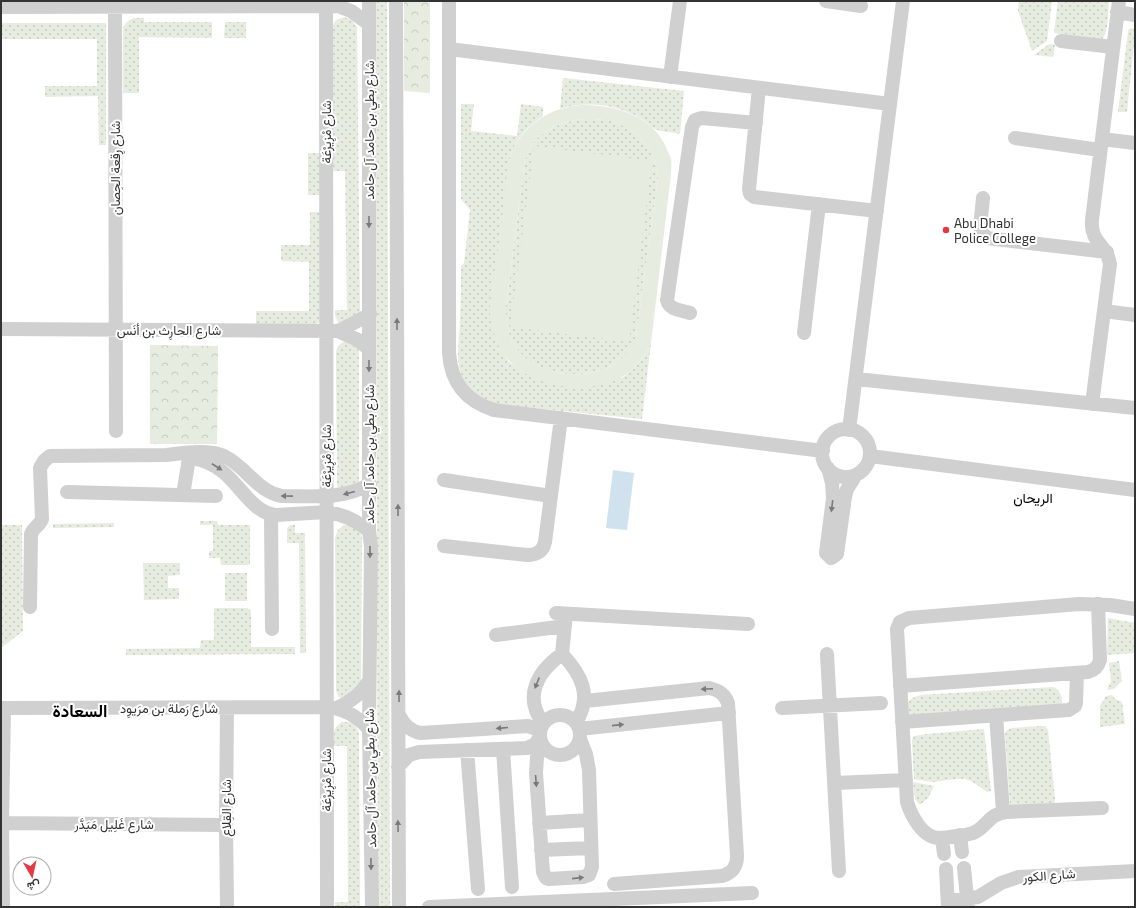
<svg xmlns="http://www.w3.org/2000/svg" width="1136" height="908" font-family="'Exo 2',Vazirmatn,sans-serif">
<defs>
<pattern id="grass-dots" width="8" height="8" patternUnits="userSpaceOnUse"><rect width="8" height="8" fill="#e6ecdf"/><path d="M2 2h.1M6 6h.1" fill="none" stroke="#c6cbc0" stroke-width="1.8" stroke-linecap="round"/></pattern>
<pattern id="forest-crowns" width="20" height="18" patternUnits="userSpaceOnUse"><rect width="20" height="18" fill="#e6ecdf"/><path d="M2 6a3 3 0 1 1 6 0M12 15a3 3 0 1 1 6 0" fill="none" stroke="#c6cbc0"/></pattern>
</defs>
<rect width="100%" height="100%" fill="#fff"/>
<path fill="url(#grass-dots)" d="M375 1H387L390 907H378Z
M1019 1H1052L1047 41 1032 51 1018 11Z
M1058 1H1109C1108 11 1109 33 1102 39L1054 33Z
M344 17 352 20 357 27 360 313 341 324C336 320 334 316 335 310H347L345 171H333L332 27 336 20Z
M134 18H144V22H212V38L139 37V93H123V27L128 21Z
M225 22H246V38H224Z
M1 23H106V145H99L98 96 45 97V86H97V39H1Z
M1132 28 1135 30V34L1127 112H1118L1128 32 1129 29Z
M1049 44 1055 45 1053 57 1034 55Z
M563 78 684 91 680 134C674 132 658 132 653 128 651 127 649 124 646 122 622 105 588 100 560 109Z
M461 104H474L471 131 517 136 521 104 543 107V116C527 127 515 139 510 158L490 314 496 340 500 348 509 362 530 376 622 378C635 369 644 358 651 343L642 419 493 404C483 399 472 395 466 385 453 365 460 340 460 318 461 301 461 283 461 266L464 263 470 210 461 199Z
M584 119C596 119 608 119 619 124 642 133 657 155 658 179L636 337C632 347 625 357 616 363 584 384 524 376 510 336 506 327 506 316 506 306L524 166C530 134 555 122 584 119Z
M308 153H321V195H308Z
M310 212H322V320L315 325H256V311H309V262L281 261V245H310Z
M348 341 358 348 359 351V483L339 489 337 485 336 354C336 346 341 342 348 341Z
M200 521H217L218 525H250V565H221L220 558H209V551H213V525H200Z
M114 523V527L53 528V524Z
M1 525H22L23 631 1 648Z
M290 525H295V533H305L306 653H300L299 543H287V528Z
M344 525H349L359 530 362 538 361 690 342 699 338 696 336 690 335 538 338 530Z
M143 563H180V575L168 576V588H179V599L144 600Z
M225 573H247V601H225Z
M214 608H247L251 611V647H295V654L126 655V649L200 648 201 640H214Z
M1108 618 1135 623V653L1107 655Z
M1119 661 1122 681 1114 689 1107 690 1111 681 1109 663Z
M1053 687 1056 688C1061 693 1064 700 1060 706L909 715C907 702 907 699 921 695Z
M1112 695 1115 699 1122 702 1125 724 1100 727V706L1106 696Z
M342 722C351 721 358 725 359 735L360 907H335V902H348L347 746H333C333 736 332 728 342 722Z
M1040 726H1045L1048 730 1055 799 1054 803 1010 806 1005 734 1007 730 1012 728Z
M984 729 991 791 987 792 973 782 965 779H956L933 782 914 779 912 740 914 736 927 734Z
M913 782 934 786 928 798 921 804H919L915 799Z"/>
<path fill="url(#forest-crowns)" d="M404 1H430V93L404 91Z
M150 345 218 346 217 444H150Z"/>
<path fill="#e6ecdf" fill-rule="evenodd" d="M581 105C614 105 651 114 666 147 667 151 670 155 671 159 672 163 671 169 671 174L651 343C644 357 635 370 622 377 582 399 513 385 496 340 493 332 490 322 490 313 490 287 497 261 500 235 504 207 504 178 512 151 526 123 550 108 581 105ZM584 119C596 119 608 119 619 124 642 133 657 155 658 179L636 337C631 347 625 357 616 363 584 384 524 376 510 336 506 327 506 316 506 306L524 166C530 134 555 122 584 119Z
M534 146 652 161 629 342 510 327Z"/>
<path fill="#cfe2ee" d="M613 470 634 473 627 530 606 528Z"/>
<g fill="none" stroke-linecap="round" stroke-linejoin="round">
<path stroke="#d0d0d0" stroke-width="14" d="M369 1V531L371 546 369 729 372 907
M396 1 399 907
M449 1V353C451 383 466 401 494 410L823 451
M826 1 861 6
M326 6 327 907
M1 7 338 6 351 11 369 24
M115 7 116 431
M1117 12 1135 15
M1061 41 1113 47
M449 49 890 104
M670 77 680 1
M759 88 749 189 750 194 754 197 877 211
M1015 138 1100 150
M1102 139 1135 143
M983 198 980 227 981 231 987 238 1107 252
M1104 311 1135 315
M690 313C681 310 669 310 667 300L692 127 695 120 702 118 756 123
M1 329 338 331 358 340 369 349
M338 331 354 323 370 314
M804 333 819 204
M856 379 1135 408
M1092 404 1110 264C1107 244 1090 243 1092 220L1119 1
M822 453a24 24 0 1 1 48 0a24 24 0 1 1-48 0Z
M849 430 903 1
M870 456 1135 490
M192 458C204 460 214 464 223 472 239 484 254 514 276 515L327 512C343 514 356 520 369 531
M828 468 832 483 833 498 826 553 831 558 833 557 837 554 845 497 847 489 856 475
M444 480 551 496
M67 492 216 496
M183 495 189 458
M271 515 272 629
M444 546 527 555C537 555 543 551 545 542L561 418
M30 607 31 534C33 528 40 525 42 519L40 468 44 461 50 456 166 455C184 453 207 449 224 456 246 466 257 492 282 496 312 496 343 500 370 484
M556 613 748 624
M496 635 565 626
M562 654C581 674 593 696 576 722
M827 654 839 871
M900 686 1088 672C1095 670 1098 667 1100 660L1098 604
M585 701 709 688C719 690 725 694 728 703L737 856C737 867 732 873 722 876L614 884
M1 708 326 707C344 708 357 716 369 729
M337 708C351 702 361 694 369 681
M782 708 881 703
M540 735a20 20 0 1 1 40 0a20 20 0 1 1-40 0Z
M399 715C404 725 410 731 421 733L528 726 540 730
M996 715 1003 812
M902 722 1069 710 1075 706 1076 703 1077 673
M543 723C523 696 538 671 562 654L566 614
M579 729 729 713
M541 743 537 757 536 773 543 872 546 878 549 879 583 877 589 875 592 867 589 770 586 754 580 739
M503 749 512 887
M467 750 478 889
M398 767 409 755 419 752 527 748 536 744 540 736
M835 783 906 780
M1102 808 1006 812C988 815 988 825 975 832 970 835 963 835 957 836 951 837 944 838 938 838 922 837 911 815 907 802L897 629 900 622 909 618 1079 604 1110 605 1135 609
M2 823 226 825
M539 823 590 820
M960 835 962 852
M942 838 944 854
M541 850 591 848
M964 868 968 907
M946 869 948 907
M948 901 978 897 1001 883 1018 877 1135 871
M3 907 2 823 4 708
M227 907 226 825 227 708
M429 907 752 893"/>
</g>
<defs><path id="oneway-solid" d="M-6-.8H1V-3.2L6.5 0L1 3.2V.8H-6Z"/></defs>
<g fill="#7a7a7a">
<use href="#oneway-solid" transform="translate(369 222) rotate(90)"/>
<use href="#oneway-solid" transform="translate(397 324) rotate(-90)"/>
<use href="#oneway-solid" transform="translate(369 366) rotate(90)"/>
<use href="#oneway-solid" transform="translate(217 467) rotate(33)"/>
<use href="#oneway-solid" transform="translate(349 493) rotate(165)"/>
<use href="#oneway-solid" transform="translate(287 496) rotate(-179)"/>
<use href="#oneway-solid" transform="translate(832 506) rotate(97)"/>
<use href="#oneway-solid" transform="translate(398 510) rotate(-90)"/>
<use href="#oneway-solid" transform="translate(370 552) rotate(90)"/>
<use href="#oneway-solid" transform="translate(537 683) rotate(112)"/>
<use href="#oneway-solid" transform="translate(707 689) rotate(178)"/>
<use href="#oneway-solid" transform="translate(399 696) rotate(-90)"/>
<use href="#oneway-solid" transform="translate(618 725) rotate(-6)"/>
<use href="#oneway-solid" transform="translate(502 728) rotate(175)"/>
<use href="#oneway-solid" transform="translate(536 781) rotate(86)"/>
<use href="#oneway-solid" transform="translate(398 826) rotate(-91)"/>
<use href="#oneway-solid" transform="translate(371 864) rotate(89)"/>
<use href="#oneway-solid" transform="translate(578 878) rotate(-6)"/>
</g>
<circle fill="#e63946" stroke="#fff" stroke-width="1.5" cx="946" cy="230" r="4"/>
<g text-anchor="middle" dominant-baseline="central" stroke-width="4" stroke-linejoin="round" paint-order="stroke">
<g font-size="13" fill="#333" stroke="#fff">
<text transform="translate(369 130) rotate(-90)">شارع بطي بن حامد آل حامد</text>
<text transform="translate(326 132) rotate(-90)">شارع مْزِيرْعَة</text>
<text transform="translate(115 168) rotate(-90)">شارع رِقعة الحِصان</text>
<text x="169" y="330">شارع الحارِث بن أنَس</text>
<text transform="translate(369 454) rotate(-90)">شارع بطي بن حامد آل حامد</text>
<text transform="translate(326 456) rotate(-90)">شارع مْزِيرْعَة</text>
<text x="169" y="708">شارع رَملة بن مرَيوِد</text>
<text transform="translate(370 778) rotate(-91)">شارع بطي بن حامد آل حامد</text>
<text transform="translate(326 780) rotate(-90)">شارع مْزِيرْعَة</text>
<text transform="translate(226 808) rotate(-90)">شارع القِلاع</text>
<text x="114" y="824">شارع غَلِيل مَيَدَّر</text>
<text transform="translate(1049 875) rotate(-4)">شارع الكور</text>
</g>
<g font-size="13" fill="#333" stroke="#fff" text-anchor="start">
<text x="954" y="223">Abu Dhabi<tspan x="954" dy="15">Police College</tspan></text>
</g>
<g font-size="14" fill="#000" stroke="#fff">
<text x="1033" y="497">الريحان</text>
</g>
<g font-size="17" font-weight="bold" fill="#000" stroke="#fff">
<text x="80" y="710">السعادة</text>
</g>
</g>
<rect width="1136" height="908" fill="none" stroke="#333333" stroke-width="4"/>
<g transform="translate(32 876) rotate(171)"><circle r="19" fill="#ffffff" stroke="#adadad"/>
<path d="M0-3L7 15L0 10L-7 15Z" fill="#e63946"/>
<text y="-6" font-size="11" font-weight="bold" text-anchor="middle" fill="#333333">ش</text>
</g>
</svg>
